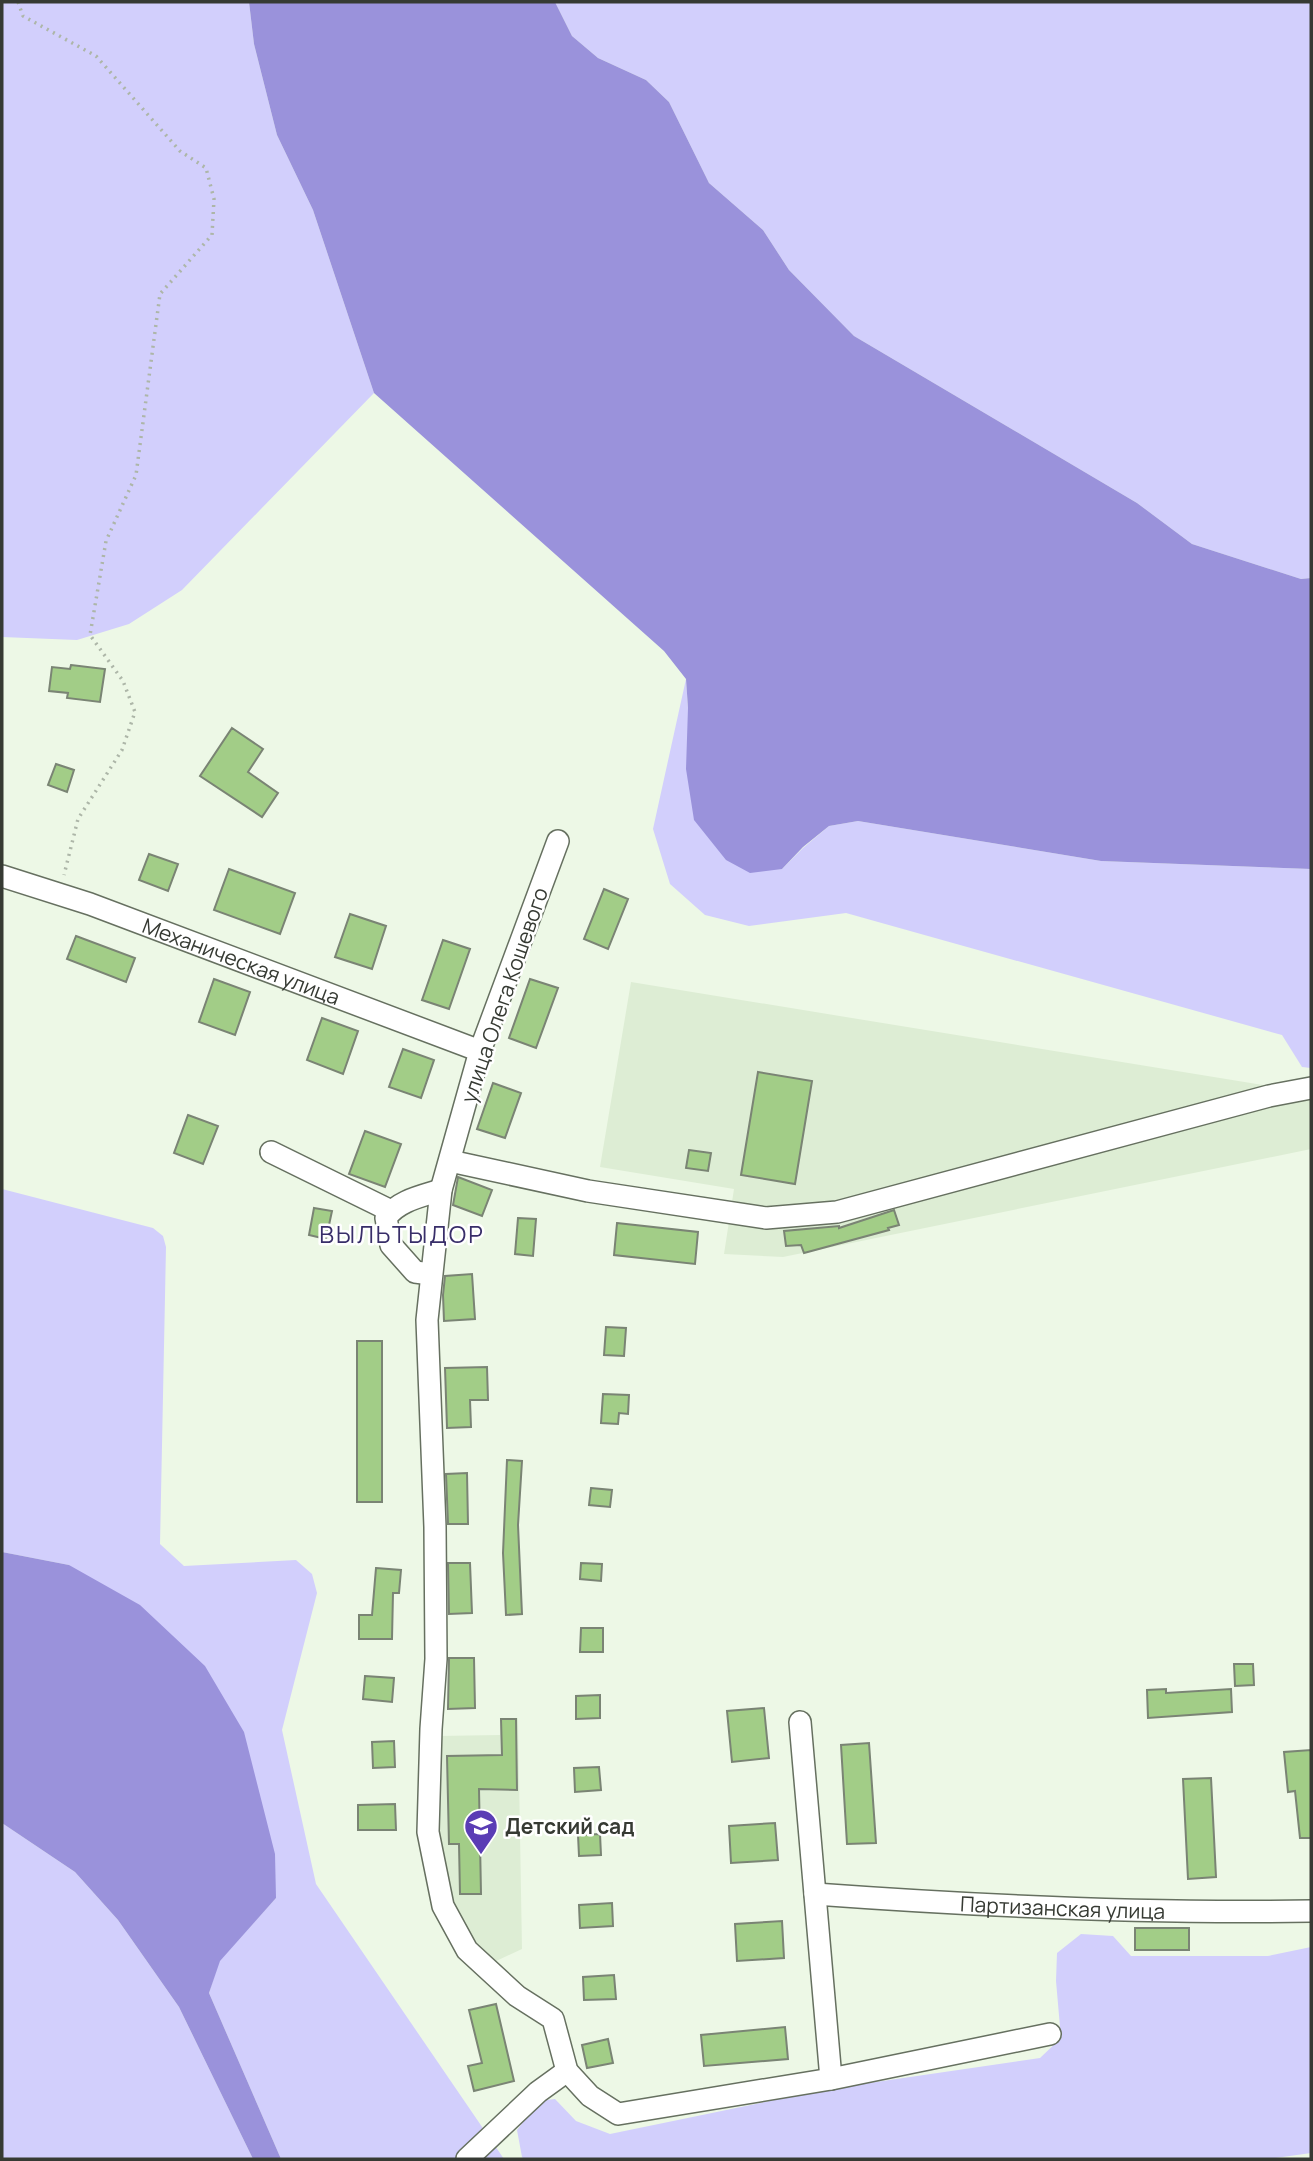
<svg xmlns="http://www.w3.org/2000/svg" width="1313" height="2161" font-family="Manrope,sans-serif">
<rect width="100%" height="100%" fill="#edf8e6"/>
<path fill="#ddedd4" d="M631 982 1269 1086 1311 1078V1149L783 1257 724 1254 734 1189 600 1167Z
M501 1718H518L522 1949 494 1962 474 1945 454 1904 448 1902 437 1810 438 1736 500 1735Z"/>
<path fill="#d2cffc" d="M2 2H249L254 44 277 135 313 210 374 393 182 590 129 624 77 640 2 637Z
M555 2H1311V578L1301 579 1192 544 1137 503 854 336 789 270 763 230 709 183 669 102 646 80 598 58 572 36Z
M686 679 688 708 782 869 803 848 829 826 858 821 1101 861 1311 869V1068L1302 1067 1282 1035 846 913 749 926 705 915 670 884 653 829Z
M2 1189 153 1228 163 1236 166 1247 160 1544 184 1566 296 1560 312 1574 317 1593 282 1730 316 1884 504 2159H281L209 1993 219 1961 276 1898 69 1565 2 1552Z
M2 1823 75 1872 118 1920 179 2007 253 2159H2Z
M1081 1934 1113 1936 1131 1956H1268L1311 1947V2153L1269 2159H524L522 2157 517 2130 539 2101 555 2099 576 2121 610 2134 828 2089 1040 2058 1061 2038 1056 1981 1057 1953Z"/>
<path fill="#9a92db" d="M249 2H555L572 36 598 58 646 80 669 102 709 183 763 230 789 270 854 336 1137 503 1192 544 1301 579 1311 578V869L1101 861 858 821 829 826 803 847 782 869 750 873 726 860 694 820 686 769 688 708 686 679 664 651 374 393 313 210 277 135 254 44Z
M2 1552 69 1565 140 1605 205 1666 244 1732 275 1854 276 1898 220 1961 209 1993 281 2159H253L179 2007 118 1920 75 1872 2 1823Z"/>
<path fill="#a2cd87" stroke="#7a8474" stroke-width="2" d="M71 665 105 669 100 702 67 698 68 693 49 691 52 667 70 669Z
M232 728 263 749 248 772 278 793 262 817 200 776Z
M56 764 74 770 67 792 48 785Z
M149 854 178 864 168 891 139 880Z
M229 869 295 893 280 934 214 910Z
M604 889 628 899 608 949 584 939Z
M350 914 386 926 372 969 335 957Z
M76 936 135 958 126 982 67 959Z
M443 940 470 949 449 1009 422 1000Z
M214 979 250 992 235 1035 199 1022Z
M530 979 558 988 536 1048 509 1038Z
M322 1018 358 1031 343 1074 307 1060Z
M403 1049 434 1060 421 1098 389 1087Z
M758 1072 812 1081 795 1184 741 1175Z
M493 1083 521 1093 505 1138 477 1129Z
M188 1115 218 1126 203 1164 174 1153Z
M365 1131 401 1144 385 1187 349 1174Z
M689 1150 711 1153 708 1171 686 1168Z
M458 1177 492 1190 482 1216 453 1205Z
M314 1208 332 1211 326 1239 309 1235Z
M894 1210 899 1225 888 1228 889 1230 804 1253 801 1245 786 1246 784 1231 839 1226V1228Z
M518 1218 536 1219 533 1256 515 1254Z
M617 1223 698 1232 695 1264 614 1255Z
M472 1274 475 1319 444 1321 443 1295 445 1276Z
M606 1327 626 1328 624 1356 604 1355Z
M357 1341H382V1502H357Z
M487 1367 488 1400H470L471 1427 447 1428 445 1368Z
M603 1394 629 1395 628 1414 619 1413 618 1424 601 1423Z
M507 1460 522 1461 518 1525 522 1614 506 1615 503 1553Z
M467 1473 468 1524H448L446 1474Z
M591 1488 612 1490 610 1507 589 1505Z
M448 1563H470L472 1613 449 1614Z
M581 1563 602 1564 601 1581 580 1579Z
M376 1568 401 1570 399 1593H393L392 1639H359V1615H372Z
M581 1628H603V1652H580Z
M449 1658H474L475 1708 448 1709Z
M1234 1664H1253L1254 1685 1235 1686Z
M365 1676 394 1678 392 1702 363 1699Z
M1166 1689V1693L1231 1689 1232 1712 1148 1718 1147 1690Z
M600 1695V1718L576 1719V1696Z
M764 1708 769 1758 732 1762 727 1711Z
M501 1719H516L517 1790 479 1789 481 1894H460L459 1844H449L447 1756 502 1755Z
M394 1741 395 1767 373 1768 372 1742Z
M869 1743 876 1843 847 1844 841 1745Z
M1311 1750V1838H1300L1295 1791 1288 1792 1284 1752Z
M599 1767 601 1790 575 1792 574 1768Z
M1211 1778 1216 1877 1188 1879 1183 1779Z
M395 1804 396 1830H358V1805Z
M775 1823 778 1860 731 1863 729 1826Z
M600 1834 601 1855 579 1856 578 1835Z
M612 1903 613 1926 580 1928 579 1905Z
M782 1921 784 1958 737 1961 735 1924Z
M1135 1928H1189V1950H1135Z
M614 1975 616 1999 584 2000 583 1977Z
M496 2004 514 2081 474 2091 468 2066 482 2063 469 2010Z
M785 2027 788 2059 704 2066 701 2035Z
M608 2039 613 2063 587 2068 582 2045Z"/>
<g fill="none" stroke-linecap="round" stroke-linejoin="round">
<g stroke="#667060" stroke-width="24">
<g id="minor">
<path d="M558 841 480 1051 441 1190 427 1320 435 1527 436 1659 431 1729 428 1832 443 1906 467 1950 517 1996 553 2019 567 2071 590 2096 618 2114 831 2079 1050 2034"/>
<path id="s1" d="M2 876 90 904 480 1051"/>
<path d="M271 1152 391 1211"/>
<path d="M450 1161 588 1191 766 1218 837 1212 1269 1096 1311 1088"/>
<path d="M431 1274 415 1272 391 1245 386 1218C397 1201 422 1196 441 1190"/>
<path d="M800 1722 831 2079"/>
<path id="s2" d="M815 1894C980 1906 1146 1914 1311 1911"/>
<path d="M467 2159 538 2092 567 2071"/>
</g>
</g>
<path stroke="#adb6a8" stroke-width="3.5" stroke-dasharray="2 5" stroke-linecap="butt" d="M18 2 23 16 96 56 180 151 206 168 214 199 212 235 160 294 136 475 106 541 90 635 123 681 135 712 122 750 78 819 64 875"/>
<use href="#minor" stroke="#fff" stroke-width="21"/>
</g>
<defs>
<g id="school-pin" transform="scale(1.75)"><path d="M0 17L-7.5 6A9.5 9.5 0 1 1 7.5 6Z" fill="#5a3db5" stroke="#fff"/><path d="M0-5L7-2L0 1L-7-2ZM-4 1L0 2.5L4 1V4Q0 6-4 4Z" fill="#fff"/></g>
</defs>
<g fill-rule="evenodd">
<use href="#school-pin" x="481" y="1826"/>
</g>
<g text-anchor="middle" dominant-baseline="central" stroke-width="5" stroke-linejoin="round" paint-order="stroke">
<g font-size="21" fill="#363a33" stroke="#fff">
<text stroke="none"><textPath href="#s1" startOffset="254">Механическая улица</textPath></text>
<text transform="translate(504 995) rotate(-71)">улица Олега Кошевого</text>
<text stroke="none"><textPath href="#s2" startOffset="248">Партизанская улица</textPath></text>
</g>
<g font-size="21" font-weight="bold" fill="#363a33" stroke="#fff" text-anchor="start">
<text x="505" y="1826">Детский сад</text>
</g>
<g font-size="24" letter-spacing="2" fill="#382e69" stroke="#fff">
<text x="402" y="1233">ВЫЛЬТЫДОР</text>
</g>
</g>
<rect width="1313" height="2161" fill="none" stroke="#363a33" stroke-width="7"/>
</svg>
